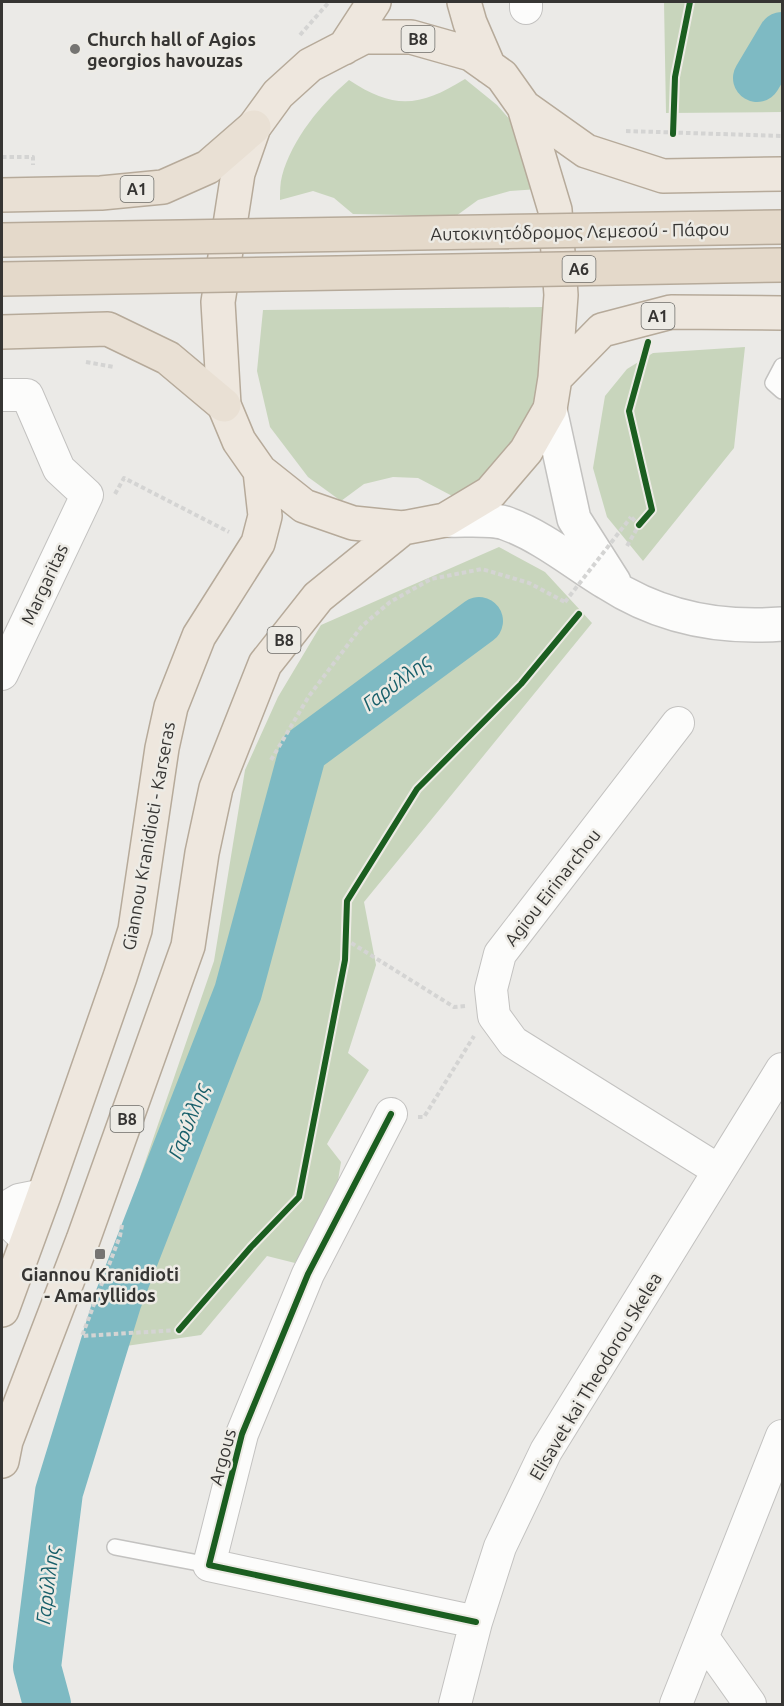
<svg xmlns="http://www.w3.org/2000/svg" width="784" height="1706" font-family="Ubuntu,sans-serif">
<rect width="100%" height="100%" fill="#ebeae7"/>
<path fill="#c8d5bc" d="M664 2H782V112L666 113Z
M465 79 497 105 513 123 539 189 510 191 478 200 456 216 353 214 334 198 313 191 280 200C280 192 280 183 282 176 292 139 321 104 349 80 394 110 420 107 465 79Z
M544 307C544 348 544 421 515 453 499 470 476 484 458 499L418 478 393 477 364 484 341 501 308 477 270 427 257 371 263 310Z
M745 347 734 448 643 561 607 517 593 468 605 396 627 369 653 353Z
M499 547 545 572 592 623 364 902 376 965 348 1053 369 1070 327 1144 341 1162 337 1187 295 1263 267 1256 201 1335 92 1351 141 1174 214 961 245 770 278 697 321 625Z"/>
<g fill="none" stroke-linecap="round" stroke-linejoin="round">
<path stroke="#7ebac3" stroke-width="48" d="M757 78 782 36
M47 1704 37 1667 59 1492 118 1300 238 992 303 751 479 621"/>
<g stroke="#c3c2c0" stroke-width="18">
<path id="service" d="M782 366 773 383 782 391
M115 1547 209 1565"/>
</g>
<g stroke="#c3c2c0" stroke-width="34">
<path id="minor" d="M526 8V2
M2 395H27L59 469 87 495 2 674
M678 723 500 954 491 989 494 1016 513 1042 718 1170
M391 1114 308 1274 242 1434 209 1565 476 1622
M27 1240 10 1223 2 1210 19 1200 44 1195
M704 1639 750 1704
M455 1704 476 1622 500 1547 546 1451 782 1069
M676 1704 782 1436"/>
</g>
<g stroke="#c3c2c0" stroke-width="36">
<path id="secondary" d="M550 409 574 519 614 582
M445 520C462 521 490 518 505 523 542 536 574 563 607 583 661 618 719 629 782 624"/>
</g>
<g stroke="#b6aa9a" stroke-width="36">
<path id="primary" d="M464 2 470 23 489 67
M364 37H411L471 54 502 76 524 107 555 210 561 295 555 378 550 409 526 451 490 493 445 520 403 528 353 523 304 506 260 471 239 441 224 405 218 302 238 173 254 127 278 94 310 65Z
M344 48 374 2
M524 107 586 151 663 176 782 174
M555 378 602 330 671 312 782 313
M2 1310 44 1195 120 977 135 930 162 748 171 707 199 636 258 543 265 516 260 471
M2 1461 6 1441 83 1240 188 946 202 853 216 788 265 664 318 597 403 528"/>
</g>
<g stroke="#b6aa9a" stroke-width="36">
<path id="trunk" d="M2 195 101 193 163 187 208 167 254 127
M2 332 108 329 168 358 224 405"/>
</g>
<path stroke="#d4d4d3" stroke-width="4" stroke-dasharray="4.5 3" stroke-linecap="butt" d="M300 35 329 2
M626 131 782 136
M2 157H33V165
M86 362 114 367
M115 494 124 478 229 532
M627 546 639 525 631 517
M271 760 309 696 362 626 390 602 431 579 482 569 529 583 565 602
M345 939 454 1007 465 1006
M418 1117H424L474 1036
M122 1225 120 1236 82 1336 179 1330"/>
<use href="#service" stroke="#fcfcfb" stroke-width="15"/>
<use href="#minor" stroke="#fcfcfb" stroke-width="32"/>
<use href="#secondary" stroke="#fcfcfb" stroke-width="33"/>
<use href="#primary" stroke="#eee7de" stroke-width="33"/>
<use href="#trunk" stroke="#e9e0d4" stroke-width="33"/>
<g stroke="#b6aa9a" stroke-width="36" stroke-linecap="butt">
<path id="motorway-bridge" d="M2 240 782 227
M2 279 782 265"/>
</g>
<path stroke="#d4d4d3" stroke-width="4" stroke-dasharray="4.5 3" stroke-linecap="butt" d="M565 602 631 517"/>
<use href="#motorway-bridge" stroke="#e4d9ca" stroke-width="33"/>
<g stroke="#edebe5" stroke-width="10">
<path id="cycleway" d="M673 134 675 77 690 2
M639 525 652 510 629 411 648 342
M391 1114 308 1274 242 1434 209 1565 476 1622
M179 1330 251 1247 299 1197 345 960 347 901 417 789 521 684 579 614"/>
</g>
<use href="#cycleway" stroke="#1b5e20" stroke-width="6"/>
</g>
<g fill="#757472" stroke="#edebe5" stroke-width="2">
<circle cx="75" cy="49" r="6"/>
<rect x="94" y="1248" width="12" height="12" rx="3"/>
</g>
<g text-anchor="middle" dominant-baseline="central" stroke-width="5" stroke-linejoin="round" paint-order="stroke">
<g fill="#edebe5" stroke="#6d6c68" stroke-width="1.5">
<rect x="401.5" y="26" width="33" height="26" rx="4.5"/>
<rect x="120.5" y="176" width="33" height="26" rx="4.5"/>
<rect x="562.5" y="256" width="33" height="26" rx="4.5"/>
<rect x="641.5" y="303" width="33" height="26" rx="4.5"/>
<rect x="267.5" y="627" width="33" height="26" rx="4.5"/>
<rect x="110.5" y="1106" width="33" height="26" rx="4.5"/>
</g>
<g font-size="16" font-weight="bold" fill="#363533">
<text x="418" y="39">B8</text>
<text x="137" y="189">A1</text>
<text x="579" y="269">A6</text>
<text x="658" y="316">A1</text>
<text x="284" y="640">B8</text>
<text x="127" y="1119">B8</text>
</g>
<g font-size="18" font-weight="bold" fill="#363533" stroke="#edebe5" text-anchor="start">
<text x="87" y="39">Church hall of Agios<tspan x="87" dy="21">georgios havouzas</tspan></text>
<text x="100" y="1274" text-anchor="middle">Giannou Kranidioti<tspan x="100" dy="21">- Amaryllidos</tspan></text>
</g>
<g font-size="18" fill="#363533" stroke="#edebe5">
<text transform="translate(580 231) rotate(-1)">Αυτοκινητόδρομος Λεμεσού - Πάφου</text>
<text transform="translate(44 584) rotate(-65)">Margaritas</text>
<text transform="translate(148 836) rotate(-80)">Giannou Kranidioti - Karseras</text>
<text transform="translate(552 887) rotate(-52)">Agiou Eirinarchou</text>
<text transform="translate(595 1376) rotate(-59)">Elisavet kai Theodorou Skelea</text>
<text transform="translate(222 1457) rotate(-75)">Argous</text>
</g>
<g font-size="20" font-style="italic" fill="#185f6a" stroke="#edebe5">
<text transform="translate(396 682) rotate(-37)">Γαρύλλης</text>
<text transform="translate(188 1121) rotate(-69)">Γαρύλλης</text>
<text transform="translate(47 1585) rotate(-83)">Γαρύλλης</text>
</g>
</g>
<rect width="784" height="1706" fill="none" stroke="#363533" stroke-width="6"/>
</svg>
